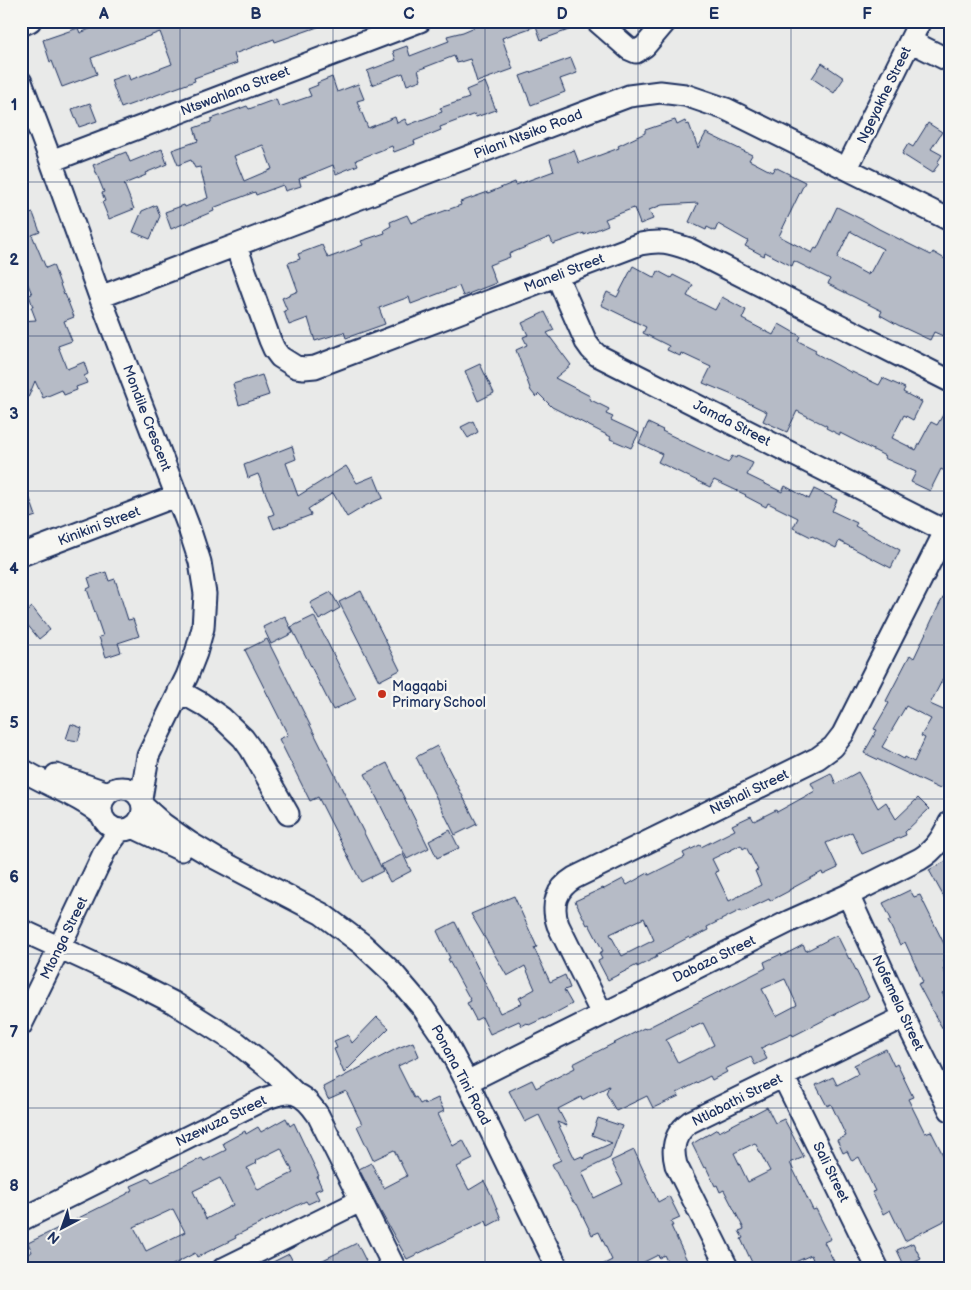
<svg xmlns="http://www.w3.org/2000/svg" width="971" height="1290" font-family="'Balsamiq Sans',sans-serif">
<rect width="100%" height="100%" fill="#e9eae9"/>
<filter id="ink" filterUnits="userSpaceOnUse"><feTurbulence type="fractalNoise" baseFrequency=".02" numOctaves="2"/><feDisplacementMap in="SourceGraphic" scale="10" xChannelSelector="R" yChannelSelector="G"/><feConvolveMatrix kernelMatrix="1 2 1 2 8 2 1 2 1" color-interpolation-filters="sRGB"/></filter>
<g filter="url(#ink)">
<path fill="#b6bbc6" stroke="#1b2f5e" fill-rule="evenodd" d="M109 21H329V23L275 42 274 39 234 54 237 63 194 78 195 81 121 108 111 80 128 74 130 80 172 64 160 32 91 58 97 74 62 87 52 61 50 62 43 40 78 28 80 33Z
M489 21H585V24L541 40 536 26 502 38 513 69 477 82 470 59 457 63 454 56 418 70 421 80 407 85 403 73 372 85 367 71 396 60 393 51 407 46 410 56 449 41 447 36 463 32Z
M571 58 577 73 560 79 565 92 531 105 520 76Z
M822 63 844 78 834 93 812 78Z
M332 77 337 92 358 84 364 99 357 101 368 128 395 117 397 123 405 119 408 125 442 112 440 108 469 98 466 90 485 82 496 110 476 117 475 114 440 127 441 130 414 141 415 144 394 152 392 146 356 160 358 165 336 174 333 165 299 179 301 186 285 191 283 185 256 195 255 192 213 208 214 211 171 229 165 212 184 205 185 207 208 198 200 167 195 168 191 160 178 165 172 150 198 141 194 128 211 122V119L247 106 249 109 276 99 279 107 311 96 308 89 318 85 317 83ZM263 145 272 169 244 181 234 156Z
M90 103 97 121 79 127 72 109Z
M675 120 677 125 685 121 686 125 689 124 698 148 706 133 752 155 749 160 772 172 775 167 805 182 779 236 812 253 815 248 817 249 837 207 865 221 879 229 931 255 933 252 950 262V339L934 332 930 340 898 325 880 315 882 311 828 284 830 279 794 261 792 266 765 252 764 256 745 246 748 241 718 224 715 231 707 227 706 230 689 222 698 203 662 205 649 210 653 219 640 224 634 208 605 219 608 225 584 235V233L553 244 550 237 509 254 510 257 489 265 496 283 463 296 459 286 411 304 409 297 379 308 385 324 346 338 344 332 315 341 308 318 289 325 284 311 287 310 282 298 298 291 288 263 300 259 298 254 322 245 328 258 363 245 361 241 385 233 384 230 391 226 390 222 407 215 411 223 461 205 460 202 488 192V193L515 182 516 185 554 171 550 159 574 150 579 163 619 148 618 146 645 133V130ZM850 231 883 249 870 273 869 272 868 275 837 258Z
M928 123 942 132 931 149 942 155 937 163 939 164 932 173 902 154 908 144 913 147Z
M162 149 167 164 145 173 146 175 124 184 134 209 109 219 102 202 105 201 102 193 104 192 93 165 126 152 130 162Z
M156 205 160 216 150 239 133 232 142 211Z
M21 209 24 216 33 213 40 232 32 235 46 268 53 265 64 295 65 294 74 317 64 321 72 341 58 346 67 369 84 362 88 374 84 376 87 383 76 387 77 390 64 395 62 390 43 398 35 381 28 398 21 381V321L36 320 31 307H33L29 295 32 294 21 268Z
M633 266 655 278 658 271 671 278 673 275 693 285 687 296 715 310 722 297 746 310 742 319 773 335 779 324 800 336 798 341 816 350 815 353 852 373V372L879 385 883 378 905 388 903 392 922 402 913 420 904 415 892 438 916 450 931 422 937 425 950 403V474L941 469 930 491 911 482 916 472 884 458 885 456 840 433V435L826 428 827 426 797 411 787 432 763 421 767 412 730 394 703 383 711 367 681 353 680 356 667 350 669 346 643 333 646 327 601 305 607 292 617 297Z
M545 312 554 330 547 333 571 365 555 378 590 396 589 399 609 409 606 414 613 417 611 420 639 433 631 448 610 439 611 437 552 407 539 394 536 397 531 391 516 350 527 345 523 337 528 335 522 323Z
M480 364 494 393 478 401 465 371Z
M262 375 269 395 239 405 233 384Z
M473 421 478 432 468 438 461 427Z
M648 423 663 430 662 431 728 463 732 456 736 458 737 456 753 463 747 475 782 492 785 486 809 499 814 489 837 500 832 511 857 523 855 526 900 550 891 568 839 541 836 548 812 536 811 537 793 528 798 518 768 503 766 507 745 496 746 495 714 480 710 487 658 462 662 454 639 443Z
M292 446 296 459 286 463 298 496 346 466 357 483 374 476 383 498 367 505 347 517 333 493 308 509 311 515 274 529 269 516 274 514 258 474 248 478 244 465Z
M21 479H23L36 516 21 521Z
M106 572 109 581 115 579 128 620 133 619 139 636 118 643 121 652 106 657 99 637 103 636 87 589 91 587 88 578Z
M950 586V665L930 704 950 713V770L940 789 864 753 877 730 874 729 889 703 886 701 910 655 914 658 939 605ZM906 706 931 719 921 736 925 738 914 762 905 757 904 759 882 747Z
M361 591 400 670 379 681 339 602Z
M331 592 340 608 319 620 310 603Z
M32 607 50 630 39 639 21 617Z
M285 616 293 633 271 644 263 627Z
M314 616 356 699 333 710 291 627Z
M267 639 383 871 361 882 318 797 310 801 279 739 288 735 245 650Z
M71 724 82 728 78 741 66 739Z
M437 746 477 824 455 835 416 757Z
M387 763 429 848 407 859 365 774Z
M858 772 878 808 886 802 896 819 918 798 929 809 905 832 906 835 862 854 852 832 826 843 838 868 823 875 822 872 789 890V891L770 901 769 899 742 912 741 910 707 927 708 930 690 939 689 937 656 955 657 957 637 967V965L608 980 598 961 602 959 599 953 603 951 589 924 587 925 575 901 603 888 604 889 623 879 627 885 648 873 649 875 685 857 683 853 700 845 701 847 735 830 732 825 751 816 754 821 776 810 777 812 815 791 811 783 831 773 836 784ZM741 845 743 849 746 847 758 870 755 871 761 885 729 901 715 872 718 871 712 859ZM644 918 654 940 622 956 610 934Z
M450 830 459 848 437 858 429 841Z
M403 854 411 871 390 882 381 865Z
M950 859V908L929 870Z
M910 890 914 897 920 895 950 956 943 960 947 967 943 969 950 982V989L942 993 950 1006V1041L934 1014 918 984 923 982 905 942 900 945 888 921 891 919 883 903Z
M514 896 537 947 534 948 550 982 565 975 570 988 564 990 572 1004 544 1019V1018L529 1025 527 1023 522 1026 519 1021 490 1034 482 1017 476 1020 467 1003 471 1001 448 959 450 958 437 931 455 922 500 1013 522 1003 519 998 535 989 525 966 507 976 471 914Z
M837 935 849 959 850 958 869 997 793 1036 792 1034 761 1048 767 1059 755 1065 751 1057 725 1069 727 1072 712 1080 710 1076 677 1093 679 1096 653 1108 647 1096 616 1111 606 1093 609 1086 582 1100 581 1097 558 1109 567 1126 557 1122 575 1159 582 1156 583 1159 585 1155 612 1143 592 1135 598 1118 622 1126 610 1158 582 1172 594 1198 623 1184 611 1161 634 1150 658 1202 669 1196 680 1218 671 1222 673 1226H671L691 1269H671L664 1255 659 1258 658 1255 630 1269H594L612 1260 599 1232 592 1235 577 1204 576 1205 574 1202H573L565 1187 564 1188 552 1164 561 1160 539 1115 525 1122 509 1091 532 1080 536 1088 575 1068 573 1064 644 1028 645 1029 766 968 764 962 781 954 782 956 803 945 806 951ZM785 979 797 1005 776 1016 762 989ZM703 1023 714 1045 678 1063 666 1040 692 1027V1028Z
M377 1017 389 1028 344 1073 334 1049 337 1048 334 1041 348 1035 352 1043Z
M413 1042 419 1056 398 1066 414 1098 416 1097 420 1104 424 1102 425 1104 438 1098 444 1111 438 1114 453 1146 463 1140 473 1159 457 1167 469 1190 484 1181 491 1194 501 1219 488 1226 486 1221 407 1259 382 1214 359 1169 371 1163 384 1188 407 1176 394 1150 373 1160 357 1126 362 1124 346 1091 328 1099 323 1087 398 1048Z
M886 1049 894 1066 897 1064 913 1097 908 1099 925 1133 931 1131 945 1159 950 1156V1218L905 1241 890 1210 883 1214 872 1192 875 1191 859 1157 852 1161 847 1151 843 1153 837 1140 846 1136 831 1104 827 1106 816 1085 833 1077 837 1085 858 1074 854 1065Z
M767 1107 775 1123 784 1119 804 1157 790 1163 813 1210 816 1209 831 1239 824 1242 838 1269H817L811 1255 780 1269H755L741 1239 743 1238 739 1231 744 1229 724 1190 720 1192 717 1185 715 1186 706 1167 704 1168 692 1144 717 1129 719 1132ZM755 1143 770 1171 748 1182 734 1153Z
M286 1118 290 1126 294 1123 319 1176 317 1177 322 1188 315 1191 319 1199 308 1204 306 1201 235 1236 236 1238 197 1257 195 1253 165 1269H33L25 1255 32 1252 28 1243 127 1194V1193L133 1190 131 1186 149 1178 152 1182 202 1158 204 1161 226 1150 223 1143 245 1131 246 1134 258 1127 261 1132ZM281 1148 292 1170H291L293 1173 258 1190 247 1168 257 1163 255 1161ZM220 1178 233 1205 206 1219 193 1191ZM173 1209 185 1232 146 1251 134 1227Z
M357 1243 366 1261 351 1269H305Z
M913 1243 921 1259 905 1267 897 1250Z
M289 1254 297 1269H259Z"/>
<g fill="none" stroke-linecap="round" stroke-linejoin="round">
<g stroke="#1b2f5e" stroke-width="25">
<path id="minor" d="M597 21 629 49 636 52 645 46 666 21
M21 25 30 21
M910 41 950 61
M21 82 51 161 100 297 188 525 200 562 205 594 203 628 196 653 187 676 148 756 141 799
M51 161 420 21
M847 168 920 21
M236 246 270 340 274 349 280 357 296 367 304 368 315 367 640 244C661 240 669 242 689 249L950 381
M557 276 586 342 591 349 597 355 945 531
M100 297 586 112 629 96 660 92 685 95 726 109 950 220
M21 555 176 496
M179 691 202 704 222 718 243 738 251 749 288 814
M21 769C48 786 78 795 102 815
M56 775 108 793
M101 809a21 21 0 1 1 42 0a21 21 0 1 1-42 0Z
M143 806 163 824 190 843 215 858 322 914 362 944 393 973 423 1008 443 1037 467 1082 558 1269
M133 827 181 850
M848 895 904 1017 950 1110
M21 930 117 974 174 1003 236 1042 271 1070 296 1094
M602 1014 558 925C551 905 556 889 574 878L818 758 833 747 843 734 950 522
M21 1025 59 948 105 851 120 830
M783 1076 878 1269
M467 1082 790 921 848 895 920 859C935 850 942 838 950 822
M21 1220 262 1100C290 1089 300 1089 318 1115L395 1269
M223 1269 360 1201
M728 1269 676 1165C671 1146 675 1133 690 1122L904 1017"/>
</g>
<use href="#minor" stroke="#f6f6f2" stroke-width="21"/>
</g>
</g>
<path fill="none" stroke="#1b2f5e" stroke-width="1" stroke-opacity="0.55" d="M180 21V1269M333 21V1269M485 21V1269M638 21V1269M791 21V1269M21 182H950M21 336H950M21 491H950M21 645H950M21 799H950M21 954H950M21 1108H950"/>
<circle fill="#c8321e" stroke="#f6f6f2" stroke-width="2" cx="382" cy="694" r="5"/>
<g text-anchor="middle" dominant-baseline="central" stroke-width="5" stroke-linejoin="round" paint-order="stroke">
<g font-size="14" fill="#1b2f5e" stroke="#f6f6f2">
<text transform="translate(235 91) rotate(-21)">Ntswahlana Street</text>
<text transform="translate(884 95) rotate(-64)">Ngeyakhe Street</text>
<text transform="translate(528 134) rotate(-21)">Pilani Ntsiko Road</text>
<text transform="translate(564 273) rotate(-21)">Maneli Street</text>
<text transform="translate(147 418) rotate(69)">Mondile Crescent</text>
<text transform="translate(732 423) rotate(27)">Jamda Street</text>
<text transform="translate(99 526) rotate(-21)">Kinikini Street</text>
<text transform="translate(749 792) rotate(-26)">Ntshali Street</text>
<text transform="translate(64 938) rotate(-64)">Mtonga Street</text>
<text transform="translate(714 959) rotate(-26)">Dabaza Street</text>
<text transform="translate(898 1003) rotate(65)">Nofemela Street</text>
<text transform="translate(461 1075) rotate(62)">Ponana Tini Road</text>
<text transform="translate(737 1100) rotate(-27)">Ntlabathi Street</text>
<text transform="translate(221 1121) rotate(-26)">Nzewuza Street</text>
<text transform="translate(831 1172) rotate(64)">Sali Street</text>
</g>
<g font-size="14" fill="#1b2f5e" stroke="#f6f6f2" text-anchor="start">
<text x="392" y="686">Magqabi<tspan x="392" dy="16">Primary School</tspan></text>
</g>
</g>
<rect width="971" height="1290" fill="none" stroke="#f6f6f2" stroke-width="55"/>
<g transform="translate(62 1228) rotate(221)" stroke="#f6f6f2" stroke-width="4" paint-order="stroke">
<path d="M0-4L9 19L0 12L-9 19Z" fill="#1b2f5e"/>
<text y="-8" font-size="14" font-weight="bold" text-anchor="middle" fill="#1b2f5e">N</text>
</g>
<rect x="28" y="28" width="916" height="1234" fill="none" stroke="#1b2f5e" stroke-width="2"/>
<g font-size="16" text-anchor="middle" font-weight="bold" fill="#1b2f5e">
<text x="104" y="19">A</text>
<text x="256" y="19">B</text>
<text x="409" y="19">C</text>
<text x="562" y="19">D</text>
<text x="714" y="19">E</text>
<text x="867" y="19">F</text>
<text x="14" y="110">1</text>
<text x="14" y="265">2</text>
<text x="14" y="419">3</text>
<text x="14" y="574">4</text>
<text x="14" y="728">5</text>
<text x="14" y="882">6</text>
<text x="14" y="1037">7</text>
<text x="14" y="1191">8</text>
</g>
</svg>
